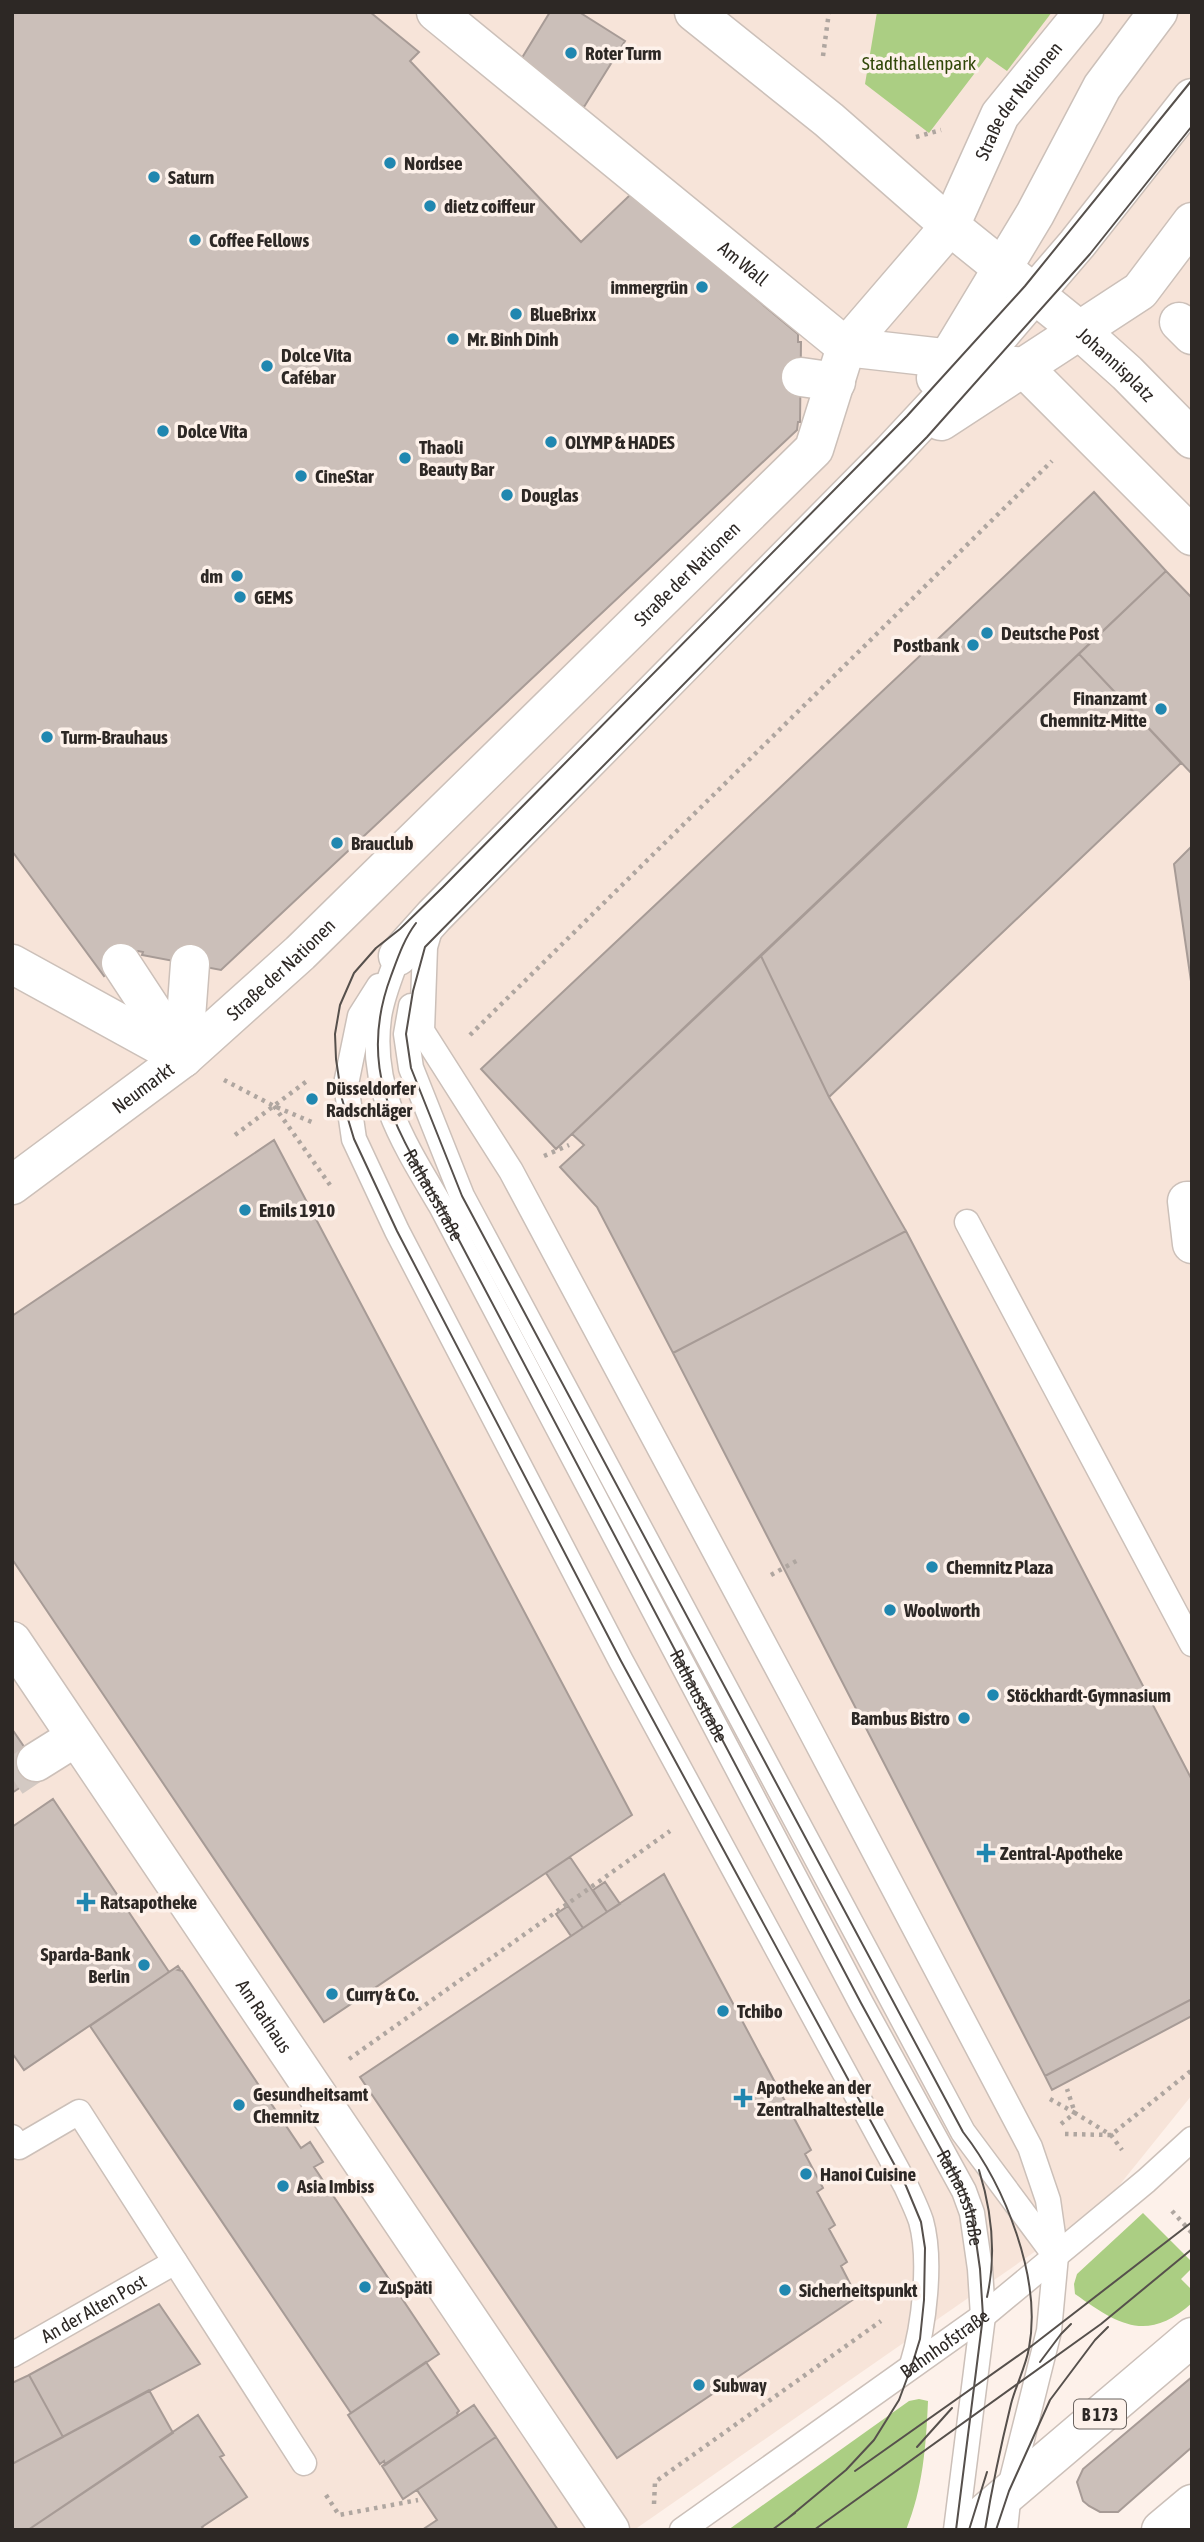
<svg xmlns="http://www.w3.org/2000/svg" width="1204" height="2542" font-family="'Asap Condensed',sans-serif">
<rect width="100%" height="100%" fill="#fdf1ea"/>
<path fill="#f7e4d9" d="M12 12H1192V2095L1105 2203 634 2530H12Z"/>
<path fill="#abce83" d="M877 12H1052L1007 71 987 57 929 133 865 84Z
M1143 2213 1192 2262V2268L1181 2279 1192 2290V2303C1147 2343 1119 2325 1075 2294L1074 2284 1077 2274Z
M919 2399 928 2401C926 2446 923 2488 906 2530H728L909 2401Z"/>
<path fill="#cbbfb9" stroke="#a79b96" stroke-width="2" d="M12 12H370L419 52 410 61 581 242 631 194 798 334V342H801L800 422H798L797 430 221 970 142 955 143 952 138 951 104 976 12 851Z
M550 12H579L625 41 584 107 517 66Z
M1094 492 1166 571 556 1149 481 1069Z
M1166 571 1192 598V774L1079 654Z
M1079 654 1181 763 829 1097 761 956Z
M1192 846V988L1174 864Z
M761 956 829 1097 906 1231 673 1353 597 1207 560 1167 584 1145 572 1134Z
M274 1140 632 1815 324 2022 12 1559V1316Z
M906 1231 1192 1780V1999L1045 2076 673 1353Z
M12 1729 42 1773 12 1793Z
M53 1799 169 1972 24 2070 12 2053V1827Z
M570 1857 607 1912 583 1928 546 1873Z
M664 1874 811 2150 805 2154 823 2188 817 2192 835 2225 829 2229 847 2262 841 2266 857 2297 617 2458 360 2077Z
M605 1882 620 1904 607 1912 593 1890Z
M568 1906 583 1928 571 1936 556 1914Z
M178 1966 180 1969 178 1970 182 1971 301 2148 310 2142 323 2162 314 2167 439 2354 351 2413 90 2026Z
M1192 1999V2016L1052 2090 1045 2076Z
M159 2304 200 2364 63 2437 29 2375Z
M426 2362 459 2411 457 2413 458 2415 385 2465 384 2461 380 2464 348 2415Z
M29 2375 63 2437 12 2464V2383Z
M1192 2377V2447L1118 2512H1100L1089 2506 1083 2501 1077 2482 1083 2469Z
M149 2390 173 2433 28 2530H12V2464Z
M474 2405 496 2437 403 2499 382 2466Z
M198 2415 224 2455 220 2457 247 2497 202 2527 204 2530H28Z
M496 2437 558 2530H422L437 2520 417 2490Z"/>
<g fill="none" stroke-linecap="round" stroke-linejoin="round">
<path stroke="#d3c9c3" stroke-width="38" stroke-dasharray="38 19" stroke-linecap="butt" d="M12 1778 36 1762"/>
<g stroke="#ccc0b9" stroke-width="27">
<g id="lane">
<path d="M432 923 425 947 422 1031 511 1171 799 1709 1030 2147 1048 2200 1056 2256 1049 2331 1009 2491 1005 2530"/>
<path id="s1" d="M398 956C391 975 382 996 379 1017 369 1091 405 1145 441 1206L861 2003 964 2191 972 2213 980 2269 983 2316 956 2530"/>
<path d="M379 986 360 1016 346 1084 354 1139 397 1231 621 1661 906 2186C911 2197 917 2209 921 2221 932 2260 924 2327 912 2365"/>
<path d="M411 1006 406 1034 411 1068 462 1196 963 2132 1053 2253"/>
<path d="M967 1222 1192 1644"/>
<path d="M12 2137 19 2147 79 2112 304 2463"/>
<path id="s2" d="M12 2355 175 2262"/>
<path id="s3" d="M682 2530 983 2316 1146 2181 1192 2139"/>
</g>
</g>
<g stroke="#ccc0b9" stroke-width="41">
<g id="street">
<path id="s4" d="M436 12 846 347 1023 367 1192 536"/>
<path id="s5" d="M694 12 829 120 950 226 1079 330 1127 373 1192 439"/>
<path d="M1179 322 1192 335"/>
<path d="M801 377 836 382"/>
<path d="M936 378 1035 214 1102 87 1158 12"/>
<path d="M941 421 1140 291 1192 222"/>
<path d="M398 956 434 916 892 452 976 362 1077 244 1192 98"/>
<path d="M121 963 180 1053"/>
<path d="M12 964 183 1058"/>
<path d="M183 1058 190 964"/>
<path id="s6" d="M12 1185 183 1058 300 953 814 449 846 347 950 226 1000 115 1084 12"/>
<path d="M1192 1201H1187L1192 1244"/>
<path id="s7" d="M12 1641 610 2530"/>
<path d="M36 1762 76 1737"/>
</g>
</g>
<g stroke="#ccc0b9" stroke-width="41">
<path id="primary" d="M965 2530 1192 2337
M1161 2530 1192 2504"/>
</g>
<path stroke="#afa6a0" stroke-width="4.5" stroke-dasharray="3.5 5" stroke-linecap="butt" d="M823 56 829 12
M916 137 941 130
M470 1035 1052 461
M224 1080 274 1106 314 1123
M274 1106 330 1185
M235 1135 307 1081
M544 1156 569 1145
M771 1575 798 1560
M349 2059 670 1831
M1050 2099 1075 2113 1067 2089
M1061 2124 1075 2113 1111 2135 1122 2150
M1065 2134 1111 2135 1192 2070
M1172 2211 1192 2233
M326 2495 339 2515 418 2500
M654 2504 655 2482 881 2321"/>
<use href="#lane" stroke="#fff" stroke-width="24"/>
<use href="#street" stroke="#fff" stroke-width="38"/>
<use href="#primary" stroke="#fff" stroke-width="38"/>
<path stroke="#56504c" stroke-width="2" d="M416 923C404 939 398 957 391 976 356 1069 396 1129 441 1206L861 2003 964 2191 972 2213 980 2269 983 2316 956 2530
M979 2170C992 2212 997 2253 987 2297
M1040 2362 1061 2334 1071 2324
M917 2447 952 2408
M855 2471 1029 2348 1192 2222
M787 2519 846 2470 874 2440 899 2400 912 2365 920 2339 924 2300 925 2248 921 2222 906 2186 621 1661 397 1231 354 1139 342 1099 336 1059 335 1034 340 1005 354 973 376 948 400 929 443 887 907 416 1025 286 1192 80
M772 2530 795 2513
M814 2530 1101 2324 1192 2249
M969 2530 987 2472
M985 2530C992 2487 1001 2445 1011 2404 1016 2385 1026 2366 1029 2348 1042 2278 1005 2186 963 2132L462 1196 411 1068 406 1034 413 991 425 947 927 437 1090 254 1192 126
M996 2530 1009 2491 1050 2400 1095 2340 1108 2327"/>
</g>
<g fill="#2087b0" stroke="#fdf1ea" stroke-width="2.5">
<circle cx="571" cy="53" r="7"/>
<circle cx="390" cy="163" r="7"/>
<circle cx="154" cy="177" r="7"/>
<circle cx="430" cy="206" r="7"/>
<circle cx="195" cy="240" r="7"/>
<circle cx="702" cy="287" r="7"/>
<circle cx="516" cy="314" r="7"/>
<circle cx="453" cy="339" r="7"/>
<circle cx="267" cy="366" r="7"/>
<circle cx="163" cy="431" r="7"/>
<circle cx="551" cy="442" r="7"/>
<circle cx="405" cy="458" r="7"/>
<circle cx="301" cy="476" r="7"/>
<circle cx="507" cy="495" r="7"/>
<circle cx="237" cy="576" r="7"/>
<circle cx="240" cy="597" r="7"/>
<circle cx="987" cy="633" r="7"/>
<circle cx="973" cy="645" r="7"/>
<circle cx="1161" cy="709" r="7"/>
<circle cx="47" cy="737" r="7"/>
<circle cx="337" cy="843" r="7"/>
<circle cx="312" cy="1099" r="7"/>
<circle cx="245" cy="1210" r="7"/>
<circle cx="932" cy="1567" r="7"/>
<circle cx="890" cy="1610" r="7"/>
<circle cx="993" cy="1695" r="7"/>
<circle cx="964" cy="1718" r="7"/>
<path d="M982.5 1842.5h7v7h7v7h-7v7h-7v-7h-7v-7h7z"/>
<path d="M82.5 1891.5h7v7h7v7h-7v7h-7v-7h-7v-7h7z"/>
<circle cx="144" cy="1965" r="7"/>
<circle cx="332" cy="1994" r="7"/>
<circle cx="723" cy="2011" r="7"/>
<path d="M739.5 2087.5h7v7h7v7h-7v7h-7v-7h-7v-7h7z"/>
<circle cx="239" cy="2105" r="7"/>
<circle cx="806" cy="2174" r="7"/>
<circle cx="283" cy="2186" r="7"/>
<circle cx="365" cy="2287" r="7"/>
<circle cx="785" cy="2290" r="7"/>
<circle cx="699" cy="2385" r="7"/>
</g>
<g text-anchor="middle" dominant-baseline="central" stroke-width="7" stroke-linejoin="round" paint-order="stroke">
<rect fill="#fdf1ea" stroke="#6b6460" stroke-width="2" x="1074" y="2399.5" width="52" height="29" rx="5"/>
<g font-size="18" font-weight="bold" fill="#2d2825">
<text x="1100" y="2414">B 173</text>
</g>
<g font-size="19" font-weight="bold" fill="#2d2825" stroke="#fdf1ea" text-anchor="start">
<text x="585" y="53">Roter Turm</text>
<text x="404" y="163">Nordsee</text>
<text x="168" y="177">Saturn</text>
<text x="444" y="206">dietz coiffeur</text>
<text x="209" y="240">Coffee Fellows</text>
<text x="688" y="287" text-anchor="end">immergrün</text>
<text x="530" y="314">BlueBrixx</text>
<text x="467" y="339">Mr. Binh Dinh</text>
<text x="281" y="355">Dolce Vita<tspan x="281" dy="22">Cafébar</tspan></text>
<text x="177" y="431">Dolce Vita</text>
<text x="565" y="442">OLYMP &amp; HADES</text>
<text x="419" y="447">Thaoli<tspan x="419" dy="22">Beauty Bar</tspan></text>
<text x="315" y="476">CineStar</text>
<text x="521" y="495">Douglas</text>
<text x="223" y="576" text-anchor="end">dm</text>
<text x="254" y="597">GEMS</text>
<text x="1001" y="633">Deutsche Post</text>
<text x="959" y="645" text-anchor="end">Postbank</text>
<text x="1147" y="698" text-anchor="end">Finanzamt<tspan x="1147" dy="22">Chemnitz-Mitte</tspan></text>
<text x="61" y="737">Turm-Brauhaus</text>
<text x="351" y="843">Brauclub</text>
<text x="326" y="1088">Düsseldorfer<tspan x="326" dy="22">Radschläger</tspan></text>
<text x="259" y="1210">Emils 1910</text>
<text x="946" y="1567">Chemnitz Plaza</text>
<text x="904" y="1610">Woolworth</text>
<text x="1007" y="1695">Stöckhardt-Gymnasium</text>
<text x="950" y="1718" text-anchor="end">Bambus Bistro</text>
<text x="1000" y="1853">Zentral-Apotheke</text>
<text x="100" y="1902">Ratsapotheke</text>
<text x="130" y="1954" text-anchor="end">Sparda-Bank<tspan x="130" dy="22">Berlin</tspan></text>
<text x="346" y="1994">Curry &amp; Co.</text>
<text x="737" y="2011">Tchibo</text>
<text x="757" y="2087">Apotheke an der<tspan x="757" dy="22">Zentralhaltestelle</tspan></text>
<text x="253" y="2094">Gesundheitsamt<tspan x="253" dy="22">Chemnitz</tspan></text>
<text x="820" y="2174">Hanoi Cuisine</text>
<text x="297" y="2186">Asia Imbiss</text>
<text x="379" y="2287">ZuSpäti</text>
<text x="799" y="2290">Sicherheitspunkt</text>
<text x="713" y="2385">Subway</text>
</g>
<g font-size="19" fill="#304708" stroke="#fdf1ea">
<text x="919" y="63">Stadthallenpark</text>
</g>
<g font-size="19" fill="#2d2825" stroke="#fdf1ea">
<text stroke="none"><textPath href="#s6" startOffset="1500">Straße der Nationen</textPath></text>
<text stroke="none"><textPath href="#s4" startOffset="397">Am Wall</textPath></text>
<text stroke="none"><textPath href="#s5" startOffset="550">Johannisplatz</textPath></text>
<text stroke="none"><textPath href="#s6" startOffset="912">Straße der Nationen</textPath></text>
<text stroke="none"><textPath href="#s6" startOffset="345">Straße der Nationen</textPath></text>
<text stroke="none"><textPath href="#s6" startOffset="163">Neumarkt</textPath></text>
<text stroke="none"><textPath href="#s1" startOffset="254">Rathausstraße</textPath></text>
<text stroke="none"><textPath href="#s1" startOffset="821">Rathausstraße</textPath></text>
<text stroke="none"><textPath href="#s7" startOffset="452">Am Rathaus</textPath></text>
<text stroke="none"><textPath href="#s1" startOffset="1388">Rathausstraße</textPath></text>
<text stroke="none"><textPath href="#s2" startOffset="94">An der Alten Post</textPath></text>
<text stroke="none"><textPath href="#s3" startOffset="322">Bahnhofstraße</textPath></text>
</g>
</g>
<rect width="1204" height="2542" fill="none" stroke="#2d2825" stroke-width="28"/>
</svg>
